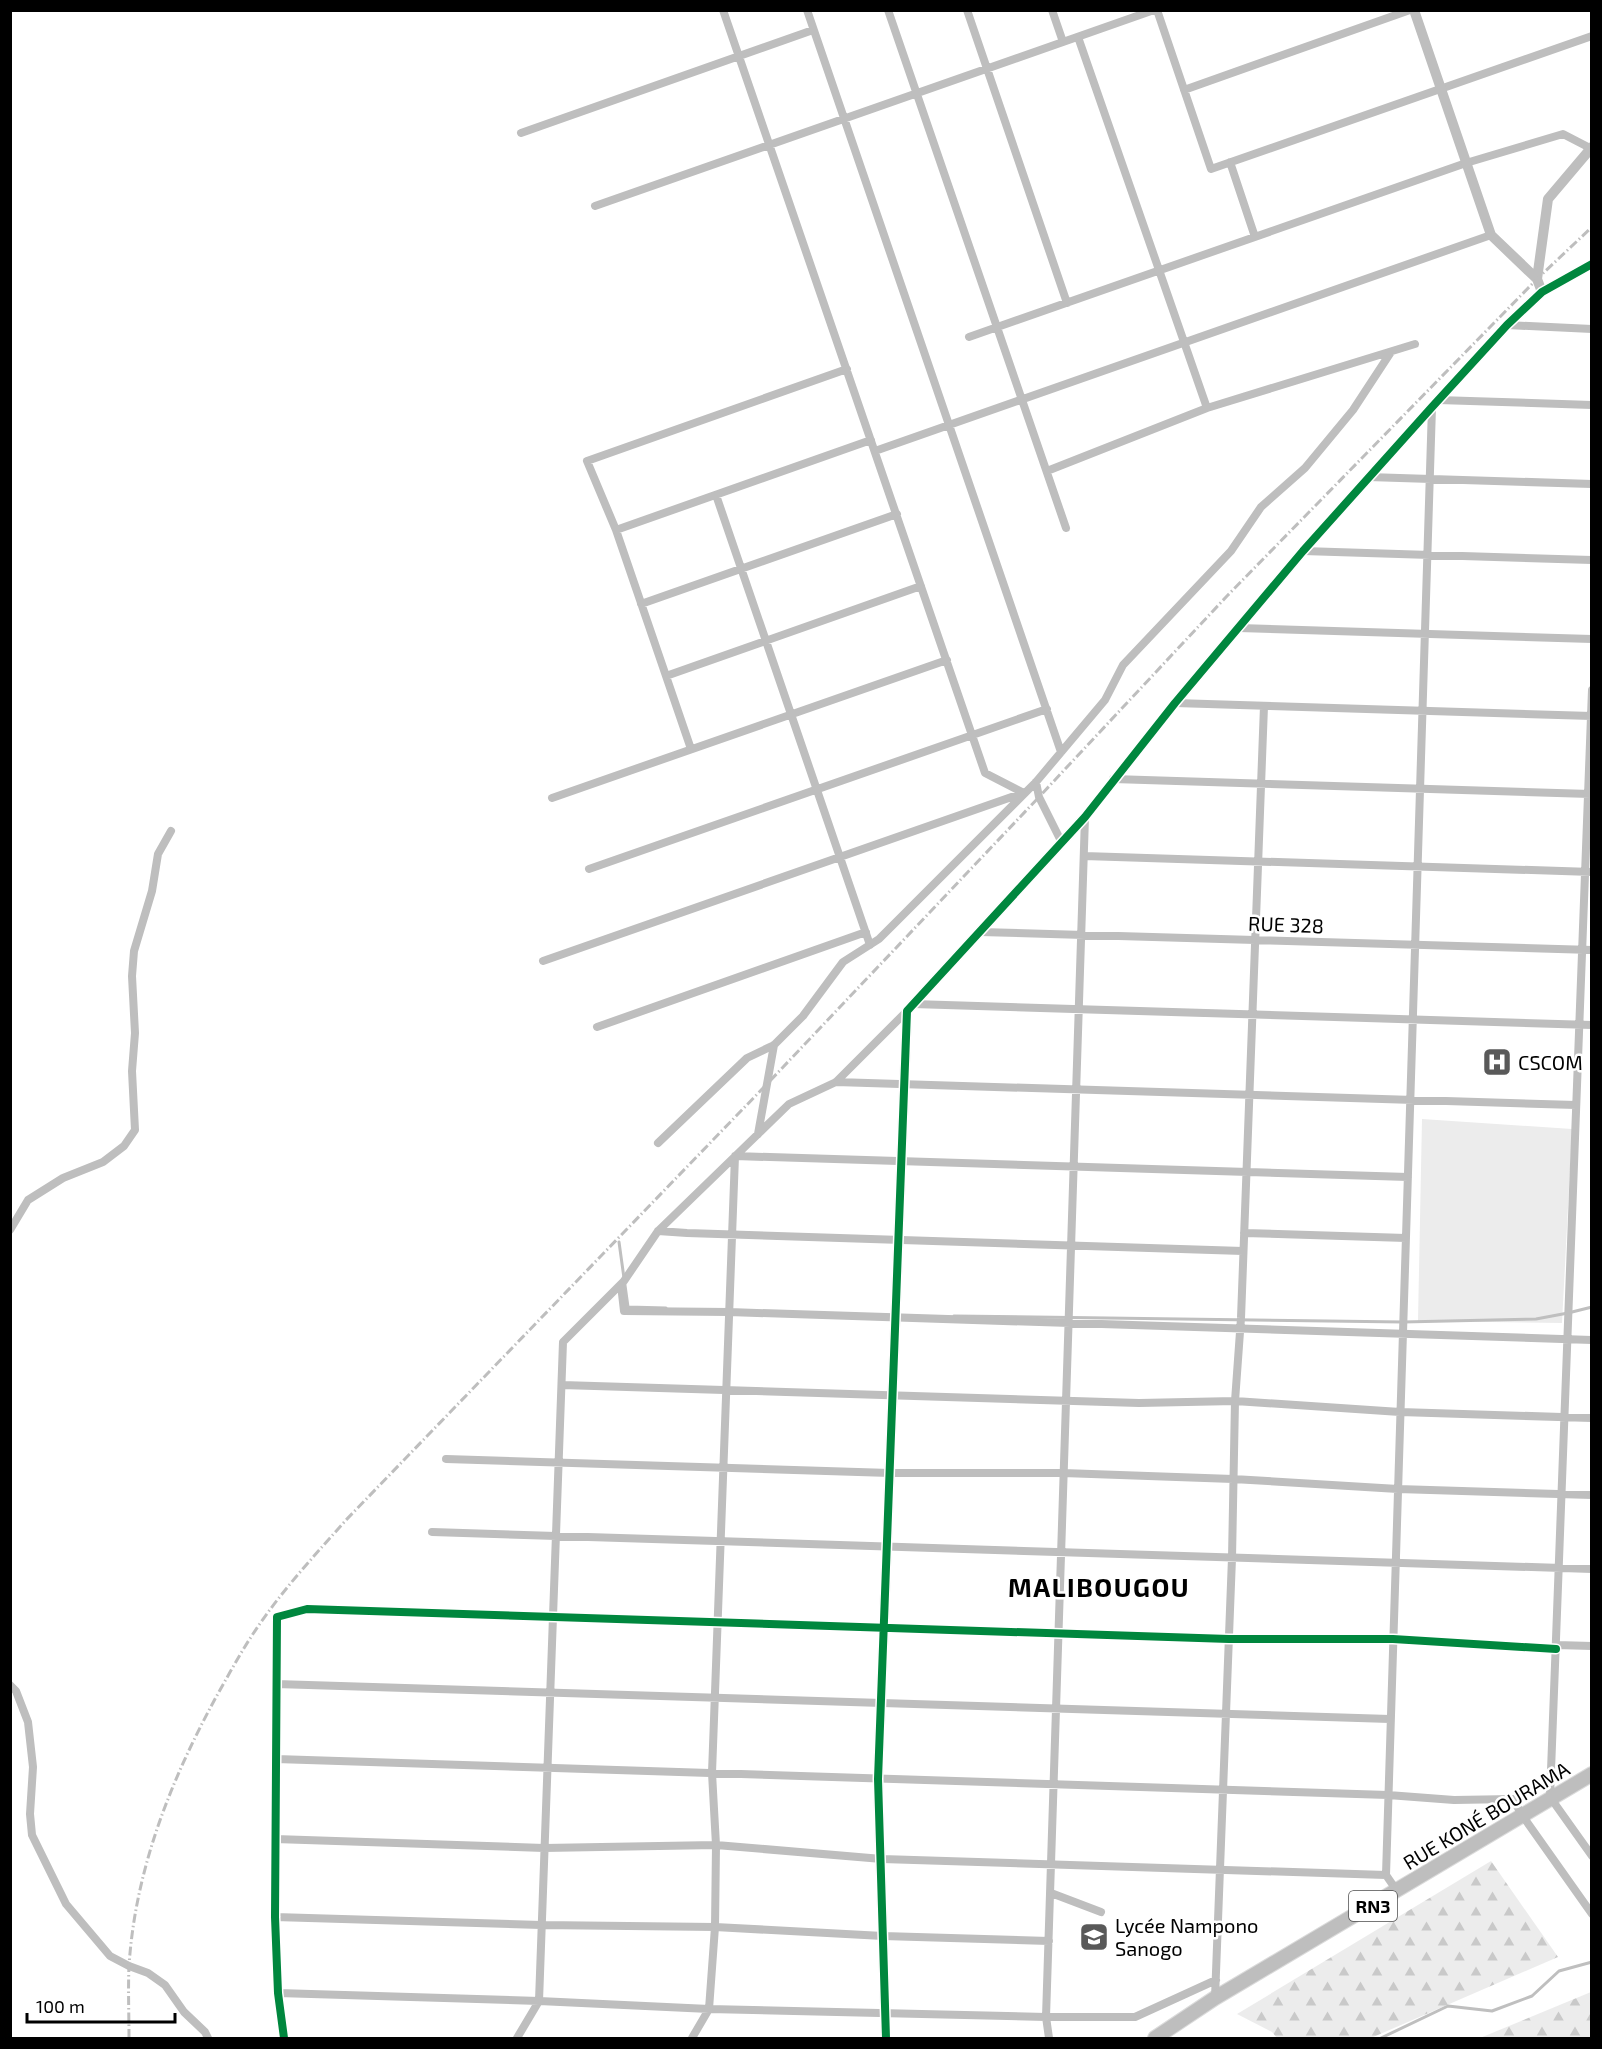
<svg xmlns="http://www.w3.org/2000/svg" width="1602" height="2049" font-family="'Exo 2',sans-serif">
<defs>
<pattern id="forest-firs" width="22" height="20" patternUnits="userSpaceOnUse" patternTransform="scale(1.5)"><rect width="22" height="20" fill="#ececec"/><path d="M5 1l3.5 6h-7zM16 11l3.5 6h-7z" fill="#c9c9c9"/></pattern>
</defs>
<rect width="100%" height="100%" fill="#fff"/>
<path fill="url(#forest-firs)" d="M1491 1861 1558 1957 1371 2038H1277L1272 2032 1237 2014Z
M1591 1992V2038H1480Z"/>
<path fill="#ececec" d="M1422 1119 1572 1129 1562 1323 1418 1321Z"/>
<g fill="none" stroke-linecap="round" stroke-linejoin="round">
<path stroke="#bfbfbf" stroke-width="3" d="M619 1242 628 1307 666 1308
M954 1316 1403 1322 1536 1319 1568 1313 1592 1307
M1381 2038 1448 2006 1492 2011 1532 1996 1559 1971 1592 1962"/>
<g stroke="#dbdbdb" stroke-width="16">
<path id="trunk" d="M1155 2038 1215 1998 1592 1774"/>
</g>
<path stroke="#bebebe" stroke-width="8" d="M723 10 985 773 1024 793
M807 10 1061 752
M888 10 1066 528
M967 10 1067 303
M1052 10 1063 42
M1157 10 1211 169 1592 36
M1078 37 1207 408
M1184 90 1410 10
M521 133 813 30
M1230 162 1255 237
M595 206 1154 10
M1507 325 1592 329
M969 337 1466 163 1563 134 1590 148
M1438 400 1592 405
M875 451 1491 235
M1047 471 1207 408 1415 344
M1368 477 1592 484
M716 495 870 945
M616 530 871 440
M1303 551 1592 560
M641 604 897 514
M1239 628 1592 639
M666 676 921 586
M1592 690 1550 1797 1592 1856
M1175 703 1592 716
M691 749 616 530 587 461 847 369
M1113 779 1590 794
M1036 782 1039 797 1062 843
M552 798 947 660
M1084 856 1592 872
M589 869 1047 709
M980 932 1592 950
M543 961 1023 793
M913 1004 1592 1025
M597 1027 866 932
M836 1082 1576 1105
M758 1134 774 1045
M658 1143 747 1058 774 1045 803 1016 843 962 879 939 1036 782 1105 700 1123 665 1231 551 1261 507 1305 468 1353 410 1391 352
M10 1230 28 1200 63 1178 103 1162 124 1146 135 1130 132 1071 135 1033 132 976 134 951 152 891 158 854 171 831
M658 1231 687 1233 1243 1251
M1244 1233 1406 1238
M621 1285 624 1311 729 1312 1592 1340
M562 1385 1139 1403 1235 1401 1400 1412 1592 1418
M446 1459 890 1473H1063L1233 1479 1398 1489 1592 1495
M432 1532 1592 1569
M1556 1645 1592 1646
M276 1684 1390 1719
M10 1685 16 1691 28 1722 33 1767 30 1814 32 1835 66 1904 110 1956 129 1966 148 1973 165 1985 184 2012 205 2032 208 2038
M276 1759 1388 1795 1454 1800 1513 1799 1522 1815 1592 1914
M275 1839 544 1848 716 1845 882 1859 1386 1875
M1397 1891 1386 1875 1432 407
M1051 1893 1101 1912
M275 1917 541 1925 715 1927 883 1936 1049 1941
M278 1993 539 2001 709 2009 1046 2017H1135L1216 1980
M1215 1998 1232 1558 1235 1401 1241 1318 1264 706
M284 2038 278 1993 275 1917 277 1617 307 1609 1229 1639H1393L1556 1649
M517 2038 539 2001 563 1342 624 1281 658 1231 789 1104 836 1082 907 1011
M692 2038 709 2009 715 1927 716 1845 712 1773 735 1156 1408 1177
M1049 2038 1046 2017 1085 817"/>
<path stroke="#bebebe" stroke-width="10" d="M1414 10 1491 235 1537 279 1542 292
M1537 279 1548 199 1592 147
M886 2038 878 1779 907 1011 1085 817 1175 703 1303 551 1432 407 1507 325 1542 292 1592 264"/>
<use href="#trunk" stroke="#bebebe" stroke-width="14"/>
<path stroke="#bebebe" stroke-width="3" stroke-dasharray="9 3 1.5 3" stroke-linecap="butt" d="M129 2038C129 2014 128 1990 129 1966 135 1871 170 1782 215 1699 229 1674 243 1648 259 1625 285 1587 316 1554 346 1520L767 1084 1039 797 1227 596 1537 279 1592 227"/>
<g stroke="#fff" stroke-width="11">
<path id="cycleway" d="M284 2038 278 1993 275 1917 277 1617 307 1609 1229 1639H1393L1556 1649
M886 2038 878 1779 907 1011 1085 817 1175 703 1303 551 1432 407 1507 325 1542 292 1592 264"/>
</g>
<use href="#cycleway" stroke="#00873e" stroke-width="8"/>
</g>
<defs>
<g id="hospital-square" transform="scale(1.5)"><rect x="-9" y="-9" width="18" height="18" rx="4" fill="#595959" stroke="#fff"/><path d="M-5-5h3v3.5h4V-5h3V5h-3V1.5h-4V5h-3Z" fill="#fff"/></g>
<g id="school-square" transform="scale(1.5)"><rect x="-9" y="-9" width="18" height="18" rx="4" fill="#595959" stroke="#fff"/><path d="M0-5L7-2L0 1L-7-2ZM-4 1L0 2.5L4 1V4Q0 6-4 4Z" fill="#fff"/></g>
</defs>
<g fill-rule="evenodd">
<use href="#hospital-square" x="1497" y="1062"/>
<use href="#school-square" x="1094" y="1937"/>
</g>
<g text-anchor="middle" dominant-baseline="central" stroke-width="5" stroke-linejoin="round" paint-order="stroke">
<rect fill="#fff" stroke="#4c4c4c" stroke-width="1.5" x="1349" y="1891" width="48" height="30" rx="4.5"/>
<g font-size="18" font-weight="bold" fill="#000">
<text x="1373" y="1906">RN3</text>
</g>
<g font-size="20" fill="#000" stroke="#fff">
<text transform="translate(1286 924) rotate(2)">RUE 328</text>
<text transform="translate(1486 1815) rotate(-31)">RUE KONÉ BOURAMA</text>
</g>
<g font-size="20" fill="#000" stroke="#fff" text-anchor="start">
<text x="1518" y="1062">CSCOM</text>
<text x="1115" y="1925">Lycée Nampono<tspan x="1115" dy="23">Sanogo</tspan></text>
</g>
<g font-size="26" font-weight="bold" letter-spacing="1.5" fill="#000" stroke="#fff">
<text x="1099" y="1586">MALIBOUGOU</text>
</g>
</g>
<rect width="1602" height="2049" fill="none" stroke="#000000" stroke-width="24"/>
<path d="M27 2013v9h148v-9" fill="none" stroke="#000000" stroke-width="3"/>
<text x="36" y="2013" font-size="18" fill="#000000" stroke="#ffffff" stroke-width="4.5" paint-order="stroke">100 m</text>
</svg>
